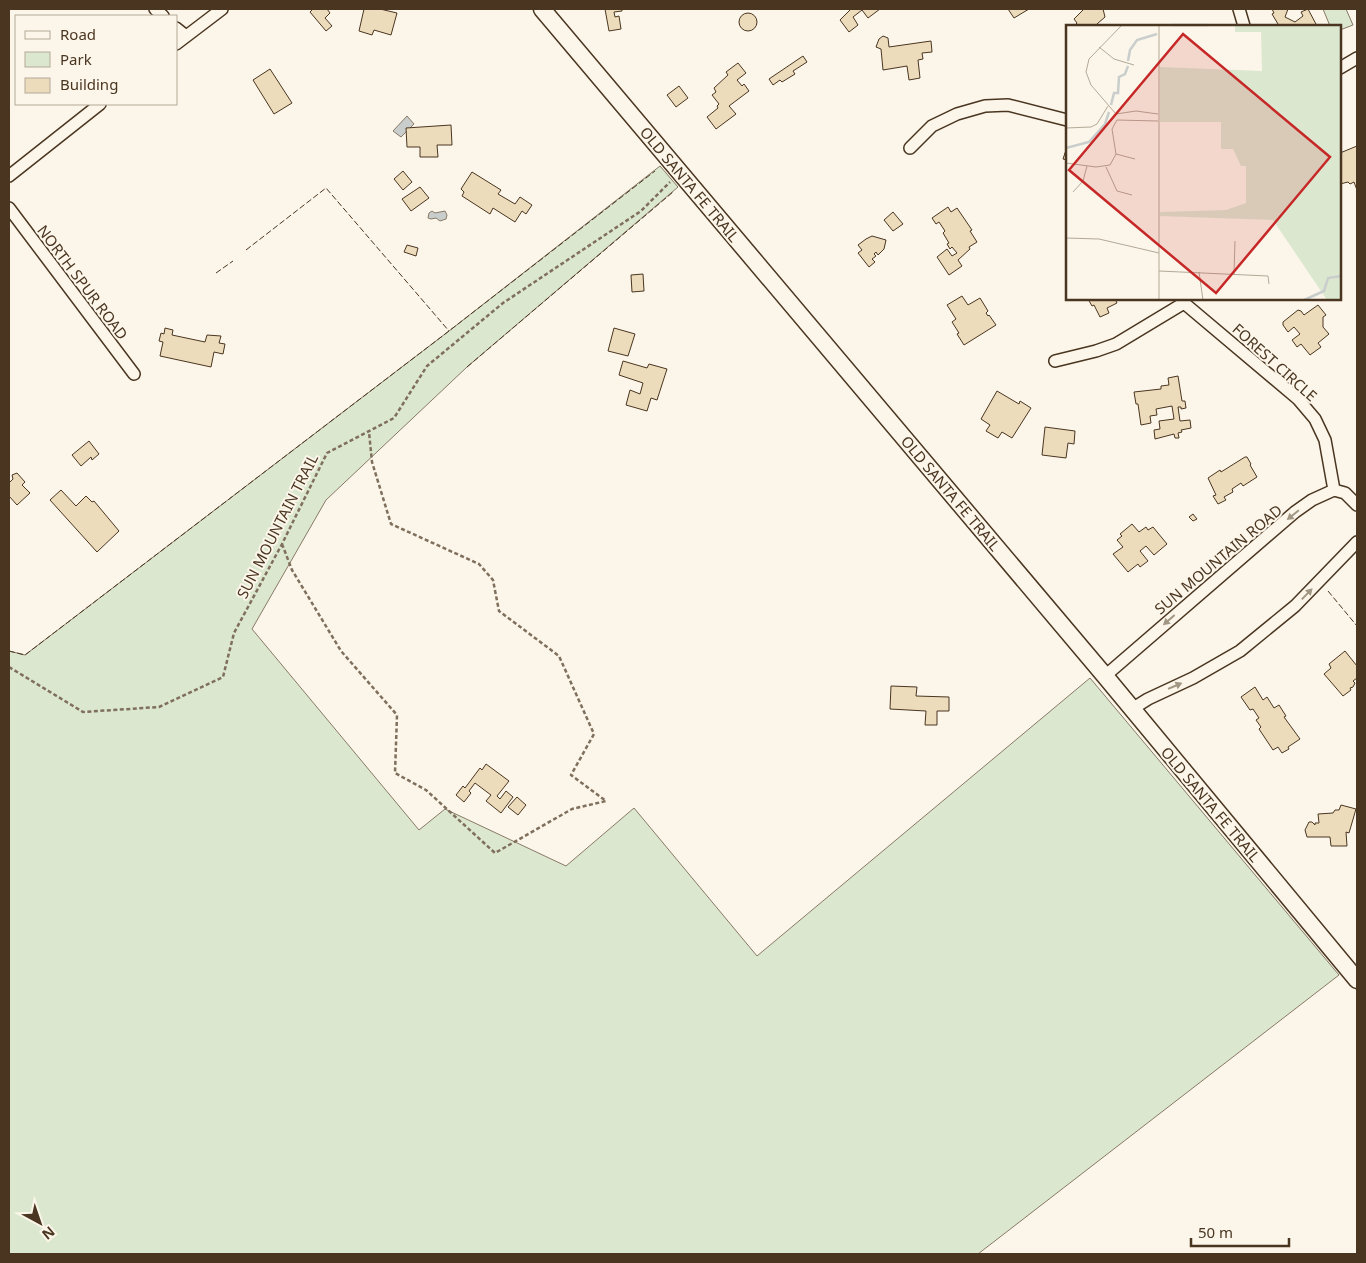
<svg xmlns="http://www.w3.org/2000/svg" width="1366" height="1263" font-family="'Noto Sans',sans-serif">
<rect width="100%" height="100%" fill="#fbf6e9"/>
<path fill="#dce7d0" stroke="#887966" d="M1323 9H1346L1353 25 1340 30V26H1330Z
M660 166 678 187 467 367 326 500 252 629 419 830 445 809 566 866 634 808 757 956 1090 678 1339 975 978 1254H9V651L25 655 449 331Z"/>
<path fill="#c9cecd" stroke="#887966" d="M407 116 414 124 401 137 393 131Z
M432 211 435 213 445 211 447 215 446 219 440 221 436 218 431 219 428 218 429 213Z"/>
<path fill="#ecdcbc" stroke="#4a3520" d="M313 9H327L330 13 325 18 332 26 326 31 310 12Z
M364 9H380L397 13 391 35 374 30 372 35 359 31Z
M605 9H622V11L614 12 615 17 619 16 621 29 609 31Z
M851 9H880L868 18 862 10 853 17 858 25 849 32 840 20Z
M1008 9H1029L1014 18Z
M1084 9H1103L1105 17 1097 24 1099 26H1074L1077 23 1074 19Z
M1272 9H1288L1285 17 1295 22 1303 16 1301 12 1308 9 1317 26H1276L1278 24 1272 14 1274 13Z
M739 22a9 9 0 1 1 18 0a9 9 0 1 1-18 0Z
M883 36 888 38 889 47 931 41 932 52 922 53 923 59 918 60 920 78 909 80 907 66 883 70 881 49 876 47 879 39Z
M803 56 807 62 793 71 795 74 782 82 780 80 773 85 769 79Z
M738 63 746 73 737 80 742 86 744 84 749 91 729 106 736 114 716 129 707 117 718 108 717 106 719 104 712 95 716 92 714 88 728 75 726 72Z
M270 69 292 103 274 114 253 80Z
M679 86 688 98 676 107 667 95Z
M451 125 452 145H437L438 157H420V147H407L406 128Z
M1357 146V190L1354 182 1350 184 1348 182 1340 184V153Z
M1066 150 1067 151V160L1063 159Z
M403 171 412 182 403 190 394 179Z
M472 172 501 190 498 194 515 204 520 197 532 205 526 214 522 211 515 222 493 208 490 214 462 196 464 192 461 189Z
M420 187 429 198 411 211 402 199Z
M948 207 951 212 957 208 972 230 970 231 977 242 969 247 970 249 958 260 962 266 949 275 937 257 947 249 952 256 957 253 952 247 950 249 947 244 949 243 943 233 945 231 939 222 936 224 932 218Z
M893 212 903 224 893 231 884 220Z
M872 236 886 240 884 249 878 255 876 252 874 254 876 256 872 259 875 262 869 267 858 253 862 250 858 245 866 239Z
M407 245 418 248 416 256 404 252Z
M643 274 644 291 632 292 631 275Z
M962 296 968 305 980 298 988 311 986 313 988 316 989 315 996 325 964 345 957 334 959 333 952 322 956 319 947 305Z
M1088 299H1115L1117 303 1107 308 1109 313 1100 317 1094 305 1092 306Z
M1318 305 1326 315 1323 317V327L1329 334 1318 343 1321 347 1310 355 1301 344 1297 347 1292 340 1300 334 1294 327 1288 332 1283 325V322L1298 310 1301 311 1304 315Z
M165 328 173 330 172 335 205 342 207 335 221 336 219 343 225 344 223 354 214 352 211 367 160 356 163 342 159 341 161 333 164 334Z
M614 328 635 334 628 356 608 351Z
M623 361 647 368 649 364 667 369 657 400 651 398 647 411 626 405 630 390 640 394 643 383 619 375Z
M1178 376 1182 401H1185L1186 408 1181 409V407H1178L1180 421 1190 420 1191 428 1181 430 1182 432 1178 433 1179 438H1175L1174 434 1155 439 1154 430 1160 429 1159 421 1174 419 1172 406 1156 409 1157 415 1150 416 1151 423 1141 425 1138 404H1136L1134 392 1161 389V386L1169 385 1168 378Z
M997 391 1019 404 1020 401 1031 408 1012 438 1002 432 998 438 986 431 990 425 981 419Z
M1045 427 1075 431 1074 444 1068 443 1066 458 1042 455Z
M89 441 99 454 92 460 91 457 81 466 72 455Z
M1245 457H1247L1251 464 1250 465 1257 477 1243 486 1241 483 1232 489 1233 492 1224 497 1226 500 1218 504 1213 496 1216 495 1208 478 1220 470 1221 472Z
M17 473 25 482 22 485 30 493 17 505 9 496V483L13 479 12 475Z
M61 490 76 506 86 496 92 502 94 501 119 531 97 552 50 500Z
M1193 514 1197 519 1193 521 1189 517Z
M1132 524 1139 532 1146 527 1148 530 1153 527 1167 544 1154 555 1146 546 1140 551 1148 561 1140 567 1138 564 1128 572 1113 554 1123 547 1117 540 1122 536 1120 534Z
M1345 651 1357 666V678L1353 681 1355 683 1353 687 1350 688 1351 690 1343 696 1324 674 1331 668 1329 664Z
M891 686 917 687 916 696 949 697V711H937V725H925L926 711 890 709Z
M1255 687 1263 700 1267 697 1274 708 1279 705 1286 716 1284 717 1300 739 1288 747 1289 749 1282 753 1278 747 1273 750 1259 729 1261 727 1256 720 1259 718 1253 709 1250 710 1241 697Z
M486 764 509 781 497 796 500 799 506 791 513 797 501 813 486 801 491 795 475 783 469 791 471 793 464 802 456 795 463 786 465 788 480 768 482 770Z
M517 797 526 805 518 815 508 807Z
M1341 805 1356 809 1349 833 1346 832 1347 846H1331L1330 837H1307L1305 830 1309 822H1312L1315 825V823H1319L1318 814 1333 813 1335 810H1339Z"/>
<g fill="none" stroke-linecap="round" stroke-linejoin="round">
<g stroke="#4a3520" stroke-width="14">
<path id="street" d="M155 9 163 16
M1239 9 1244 26
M176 28 186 36
M176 44 222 9
M1340 68 1357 58
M910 148 932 126 957 114 985 106 1008 105 1067 120
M9 176 100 104
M9 208 134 374
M1182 299 1184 303 1298 399 1315 419 1325 440 1334 490
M1055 361 1096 351 1116 344 1184 303
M1105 676 1295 512 1312 500 1334 490 1345 493 1357 505
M1132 709 1148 699 1193 678 1240 651 1295 606 1357 542"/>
</g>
<g stroke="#4a3520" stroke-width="19">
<path id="secondary" d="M542 9 1105 676 1357 980"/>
</g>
<path stroke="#7f6f5c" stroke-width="2.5" stroke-dasharray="4 2.5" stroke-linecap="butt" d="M282 544 292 570 341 651 397 715 395 773 426 790 495 853 572 809 606 801 571 775 594 734 559 656 499 611 493 580 479 564 391 524 372 462 369 432
M9 667 83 712 159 707 223 677 234 633 282 544 327 453 394 418 427 366 503 303 641 211 670 182"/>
<use href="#street" stroke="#fbf6e9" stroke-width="11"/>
<use href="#secondary" stroke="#fbf6e9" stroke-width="16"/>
<path stroke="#4a3520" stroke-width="1" stroke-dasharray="6 2.5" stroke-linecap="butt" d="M246 250 326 188 449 331
M216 273 233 261
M467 367 673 192
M1328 591 1357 626
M9 651 25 655 449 331 655 171"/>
</g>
<defs><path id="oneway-solid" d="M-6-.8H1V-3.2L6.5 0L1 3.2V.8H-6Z" transform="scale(1.25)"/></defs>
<g fill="#a29684">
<use href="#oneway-solid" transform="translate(1293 515) rotate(141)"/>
<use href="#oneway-solid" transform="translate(1307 594) rotate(-46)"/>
<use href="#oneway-solid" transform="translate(1169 620) rotate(139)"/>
<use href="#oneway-solid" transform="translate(1175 686) rotate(-23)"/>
</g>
<g text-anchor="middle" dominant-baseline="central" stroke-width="4" stroke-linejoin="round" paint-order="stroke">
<g font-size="15" fill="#4a3520" stroke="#fbf6e9">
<text transform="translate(690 184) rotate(50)">OLD SANTA FE TRAIL</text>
<text transform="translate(83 282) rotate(53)">NORTH SPUR ROAD</text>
<text transform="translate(1275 362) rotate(42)">FOREST CIRCLE</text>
<text transform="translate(951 493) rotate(50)">OLD SANTA FE TRAIL</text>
<text transform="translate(277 526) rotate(-63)">SUN MOUNTAIN TRAIL</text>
<text transform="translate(1218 559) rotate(-40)">SUN MOUNTAIN ROAD</text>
<text transform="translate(1211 804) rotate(50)">OLD SANTA FE TRAIL</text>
</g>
</g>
<g transform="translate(1066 25)">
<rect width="275" height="275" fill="#fbf6e9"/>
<path d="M169 0H275V275H261L207 195 94 191V187L160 185 180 178V141H175L167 124H155V97H94V42L196 46 195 7H169Z" fill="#dce7d0"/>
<path fill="none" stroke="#c9cecd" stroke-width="2.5" d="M105 0H142M62 36 64 25 71 15 91 9M45 80 48 68H52L53 52 59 49 62 41M0 123 23 117 39 99 43 87M238 275 258 266 262 253 275 251"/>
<path fill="none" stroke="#b4a999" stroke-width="1" d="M93 0V275M33 22 48 34 68 40M50 89 25 60 20 47 23 34 56 0M50 89 70 86 92 89M51 95 92 96M0 103 25 102 31 99 42 81M50 129 69 134M0 138 30 142 44 140 50 129 46 104 51 95M40 142 51 166 66 170M7 167 17 156 21 141M0 213 33 214 93 228M93 246 202 251 203 259M133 247 137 275M168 249 169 216"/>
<path fill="#c62828" fill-opacity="0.15" stroke="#c62828" stroke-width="2.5" d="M117 9 264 132 150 268 3 145Z"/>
<rect width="275" height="275" fill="none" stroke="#4a3520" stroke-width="2.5"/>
</g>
<rect width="1366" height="1263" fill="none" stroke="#4a3520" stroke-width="20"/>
<rect x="15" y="15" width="162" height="90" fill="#fbf6e9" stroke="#b4a999"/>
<rect x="25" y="31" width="25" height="8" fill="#fbf6e9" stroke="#b4a999"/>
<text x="60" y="40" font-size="15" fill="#4a3520">Road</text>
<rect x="25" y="52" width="25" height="15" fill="#dce7d0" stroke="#b4a999"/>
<text x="60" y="65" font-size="15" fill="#4a3520">Park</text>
<rect x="25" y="78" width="25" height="15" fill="#ecdcbc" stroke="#b4a999"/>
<text x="60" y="90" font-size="15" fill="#4a3520">Building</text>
<g transform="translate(40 1223) rotate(140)" stroke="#fbf6e9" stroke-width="4" paint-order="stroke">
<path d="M0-4L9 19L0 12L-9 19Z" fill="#4a3520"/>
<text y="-8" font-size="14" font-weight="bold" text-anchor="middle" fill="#4a3520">N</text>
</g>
<path d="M1191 1238v8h98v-8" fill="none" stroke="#4a3520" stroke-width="2.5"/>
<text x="1198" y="1238" font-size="15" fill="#4a3520" stroke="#fbf6e9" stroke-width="4" paint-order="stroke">50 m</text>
</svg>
